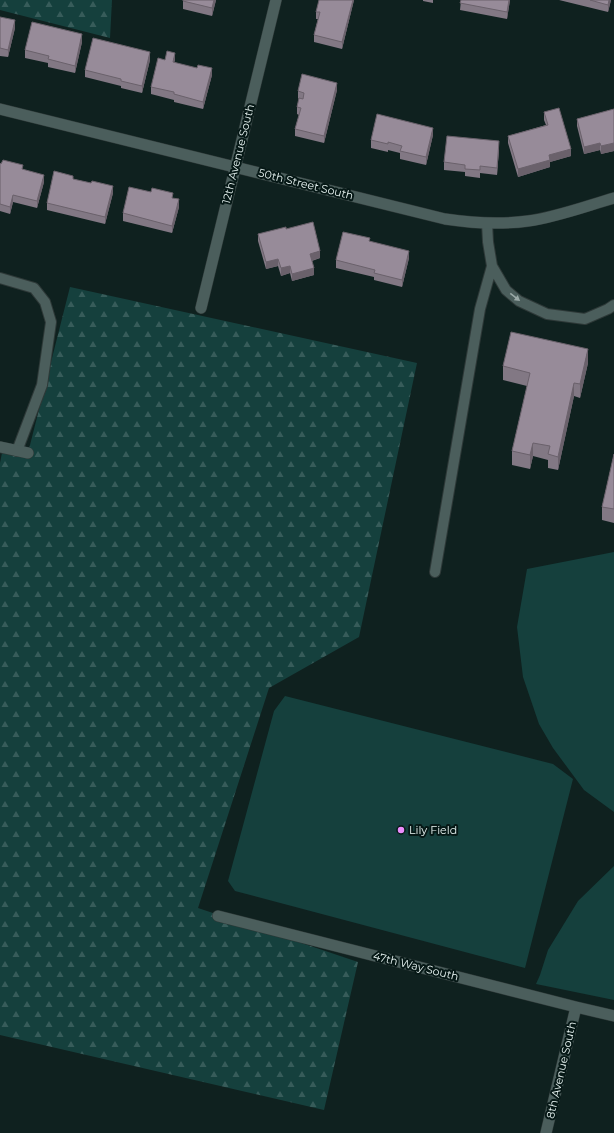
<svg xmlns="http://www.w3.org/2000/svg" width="614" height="1133" font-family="Montserrat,sans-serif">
<defs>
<pattern id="forest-firs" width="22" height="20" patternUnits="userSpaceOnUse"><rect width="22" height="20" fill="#15403d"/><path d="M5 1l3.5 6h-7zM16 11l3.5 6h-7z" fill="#375c5a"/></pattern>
</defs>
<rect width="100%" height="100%" fill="#0f211f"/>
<path fill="url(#forest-firs)" d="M0 0H112L110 38 0 10Z
M70 287 417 363 359 637 269 688 198 908 358 962 324 1110 0 1035V463L2 453H28Z"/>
<path fill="#15403d" d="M614 552V812L584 790 553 748 539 724 523 677 517 627 527 569Z
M285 696 553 764 573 779 525 968 235 891 228 881 274 711Z
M614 866V1000L536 984 540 975 548 950 578 901Z"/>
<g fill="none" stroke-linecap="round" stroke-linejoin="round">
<g stroke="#2e3938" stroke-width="12">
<path id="service" d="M487 223 488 242 492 266 506 290 519 301 547 314 585 319 608 309 614 305
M0 278 34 288 45 302 51 322 42 385 17 451
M435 572 480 309 492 266"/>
</g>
<g stroke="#2e3938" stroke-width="12">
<path id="minor" d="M0 109 445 219C472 223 500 225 528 221 557 217 586 206 614 198
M201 308 276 0
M0 447 28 453
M218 916 576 1007 614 1016
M546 1133 576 1007"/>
</g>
<use href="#service" stroke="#4b5e5c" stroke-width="10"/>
<use href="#minor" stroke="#4b5e5c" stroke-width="11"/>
</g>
<path fill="#827884" d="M183 0H216L212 16 183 9Z
M354 0 342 49 314 42V35L318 19H316V12Z
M423 0H433V3L423 1Z
M461 0H510L507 19 460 10Z
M559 0H611L608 12Z
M0 17 15 28 8 57 0 56Z
M82 42 75 73 48 67V63L25 58V50Z
M150 60 142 93 121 88V86L85 77V70Z
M165 60H175L174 62 212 75 203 109 174 102V100L151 94V87Z
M337 90 324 143 295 136V129L299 115 297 114V107L299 99 298 98V91Z
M614 109V151L601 154 600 150 584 154 577 126V119Z
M544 112 571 156 550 162V167L518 177 508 143V136L546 125 544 120Z
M433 135 426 165 400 159V153L388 150V152L371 148V140Z
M499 149 497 175 480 173V178L465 176V172L444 170V162Z
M0 163 23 169 44 182 37 208 13 202 10 214 0 211Z
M73 179 91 183 113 193 105 224 47 210V203Z
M173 198 179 207 172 233 123 221V213Z
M286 229 320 258 312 261 314 275 292 281 290 273 281 276 278 266 266 269 258 241V234Z
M370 242 409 258 402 287 374 280V277L336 268V260Z
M588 363 580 398 574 396 558 470 548 468V460L533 456 530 469 512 465V451L527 386 503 380V366Z
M614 454V523L602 520V507Z"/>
<path fill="#6a616b" d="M214 0H216L212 16V8Z
M353 0H354L342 49V42Z
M509 0H510L507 19V12Z
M609 0H611L608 12V5Z
M15 20V28L8 57V50Z
M82 34V42L75 73V66Z
M150 52V60L142 93V86Z
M175 53V60L173 69V62Z
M212 68V75L203 109V102Z
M337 83V90L324 143V136Z
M433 128V135L426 165V157Z
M499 141V149L497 175V168Z
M600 143V150L584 154V147Z
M614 143V151L601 154V146Z
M571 149V156L550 162V167L518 177V169L549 155Z
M44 175V182L37 208V201Z
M113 186V193L105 224V217Z
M13 195V202L10 214V207Z
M179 199V207L172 233V226Z
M320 251V258L310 261V254Z
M409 251V258L402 287V280Z
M278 259V266L266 269V262Z
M290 266V273L281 276V268Z
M314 268V275L292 281V274Z
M588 349V363L580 398V384Z
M574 383V396L558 470V457Z
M533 443V456L530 469V455Z"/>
<path fill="#978b99" stroke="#6a616b" d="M183 0H214L212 8 183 1Z
M319 0H353L342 42 314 35 320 12H316Z
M461 0H509L507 12 460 3Z
M590 0H609L608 5Z
M0 17 15 20 8 50 0 48Z
M32 22 82 34 75 66 48 59 49 56 25 50Z
M93 38 150 52 142 86 121 81V79L85 70Z
M167 51 175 53 173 62 197 68 198 65 212 68 203 102 174 94V92L151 87 158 58 165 60Z
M302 74 337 83 324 136 295 129 301 108 297 107 299 98 303 99 304 93 298 91Z
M559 108 571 149 549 155 550 160 518 169 508 136 548 125 544 112Z
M614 109V143L601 146 600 143 584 147 577 119Z
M377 114 433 128 426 157 400 151 402 146 388 142V144L371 140Z
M447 136 499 141 497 168 480 166V170L465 169V165L444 162Z
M3 160 23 165 22 169 44 175 37 201 13 195 10 207 0 204V163L1 164Z
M54 171 73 176V179L91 183 92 181 113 186 105 217 47 203Z
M129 187 151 192 152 188 173 193 172 198 179 199 172 226 123 213Z
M313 222 320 251 310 254 314 268 292 274 290 266 281 268 278 259 266 262 258 234 286 227V229Z
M343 232 370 238 369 241 409 251 402 280 374 273 375 270 336 260Z
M511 332 588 349 580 384 574 383 558 457 548 454 550 446 533 443 530 455 512 451 530 373 503 366Z
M614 454V509L602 507Z"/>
<defs><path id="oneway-solid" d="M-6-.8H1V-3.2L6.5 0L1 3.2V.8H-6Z"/></defs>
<use fill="#9aa9a7" href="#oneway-solid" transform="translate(515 297) rotate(38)"/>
<circle fill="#eb8dfc" stroke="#061816" stroke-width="1.5" cx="401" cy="830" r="4"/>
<g text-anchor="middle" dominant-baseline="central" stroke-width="4" stroke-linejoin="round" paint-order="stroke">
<g font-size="11" fill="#e8f4f2" stroke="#061816">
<text transform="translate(238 154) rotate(-76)">12th Avenue South</text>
<text transform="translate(306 184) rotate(14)">50th Street South</text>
<text transform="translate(416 966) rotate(14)">47th Way South</text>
<text transform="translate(561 1070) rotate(-77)">8th Avenue South</text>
</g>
<g font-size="11" fill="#e8f4f2" stroke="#061816" text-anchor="start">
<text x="409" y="830">Lily Field</text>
</g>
</g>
</svg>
